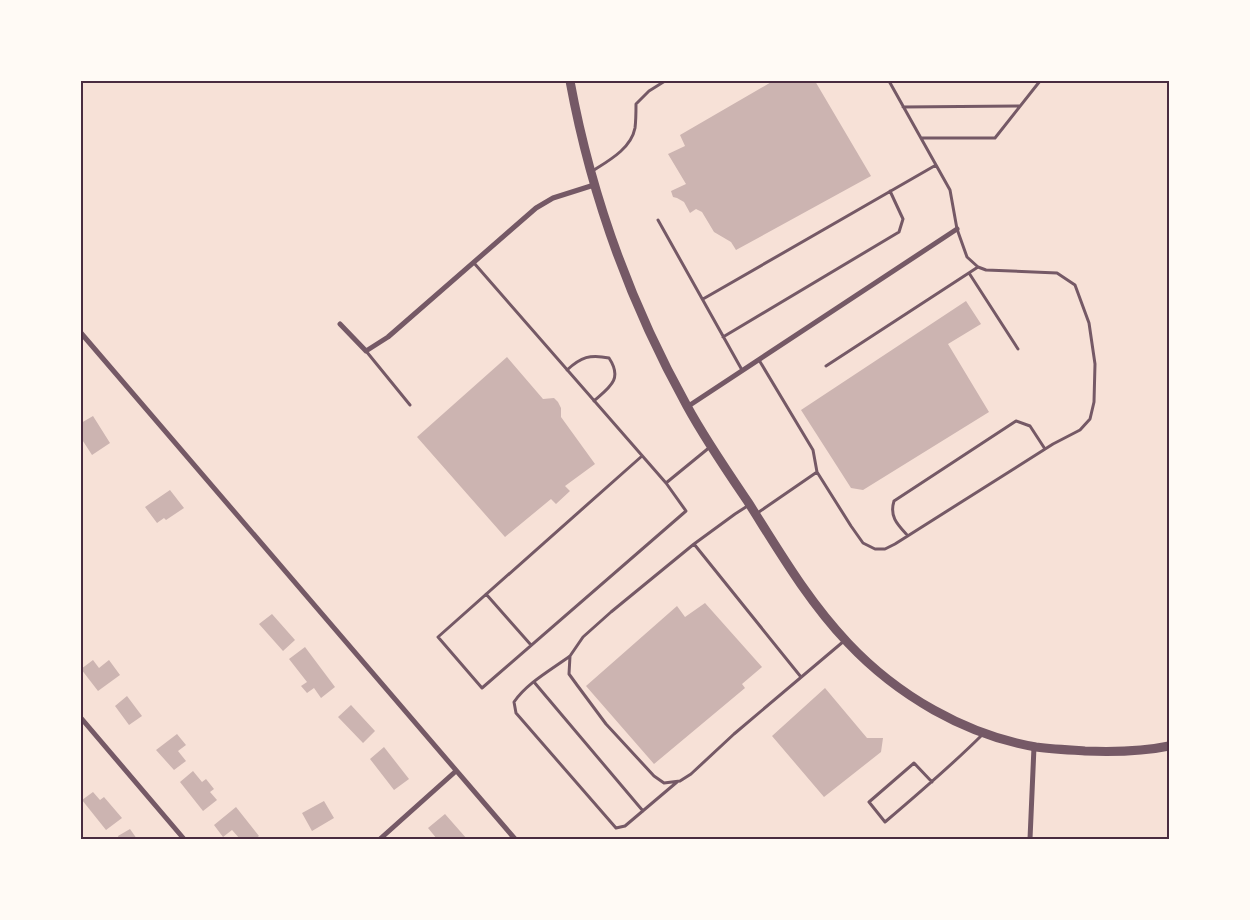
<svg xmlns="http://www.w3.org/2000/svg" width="1250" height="920" font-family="Helvetica,sans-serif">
<rect width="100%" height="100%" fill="#f7e1d7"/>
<path fill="#ccb4b1" d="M773 81H815L871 176 736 250 731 242 714 232 702 212 696 209 690 213 684 202 677 198 673 197 671 191 686 184 668 154 685 146 680 135Z
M966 301 981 324 948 344 989 412 863 490 851 488 801 410Z
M507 357 543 399 554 398 558 402 561 408V417L595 464 565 486 570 491 556 504 551 499 505 537 417 437Z
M93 416 110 443 92 455 81 438V423Z
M170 490 184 508 166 520 164 518 157 523 145 507Z
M705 603 762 667 742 684 745 688 654 764 586 686 677 606 685 617Z
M272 614 295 640 283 651 259 624Z
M305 647 335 687 321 698 314 688 307 693 301 686 307 682 289 659Z
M93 660 99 668 109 660 120 675 98 691 81 669Z
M825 688 867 738H883L881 752 824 797 772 736Z
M127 696 142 716 129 725 115 706Z
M351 705 375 731 363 743 338 717Z
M177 734 186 745 178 751 186 761 174 770 156 750Z
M384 747 409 779 394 790 370 759Z
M193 771 202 782 206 779 214 789 210 792 217 800 203 811 180 782Z
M93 792 100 800 104 797 122 818 106 830 82 800Z
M324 801 334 818 312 831 302 813Z
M236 807 259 836 255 839H240L232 830 223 837 214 825Z
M445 814 467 839H437L428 828Z
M130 829 137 839H119L118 836Z"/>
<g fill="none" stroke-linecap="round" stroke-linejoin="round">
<path stroke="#755966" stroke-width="3" d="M903 107 1020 106
M921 138H995L1040 81
M591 172C608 161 631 149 635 128 636 120 636 111 636 104L649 91 665 81
M658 220 742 370
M474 263 666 483 686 511 482 688 438 637 642 456
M969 273 1018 349
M703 299 936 165
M723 337 899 232 903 219 890 191
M366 351 410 405
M759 360 813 450 817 472
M826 366 978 267
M567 370C581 357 590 354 609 358 623 379 610 387 594 401
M666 483 710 447
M749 505 735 514 694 544 611 612 583 637 570 656 569 674 577 685 606 724 654 776 664 783 680 781 691 774 734 734 844 641
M756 514 817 472 851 526 863 543 875 549H885L895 544 1053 444 1080 430 1090 419 1094 402 1095 364 1089 323 1075 285 1057 273 986 270 978 267 967 257 957 229 950 190 889 81
M908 536C898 525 889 517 894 501L1016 421 1030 426 1045 449
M694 544 801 677
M486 594 531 645
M570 656C551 670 527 683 514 702L516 713 616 828 625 826 677 782
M534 682 643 811
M932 782 914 763 869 802 885 822C918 794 951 766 982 735"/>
<path stroke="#755966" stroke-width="5" d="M340 324 366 351 388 337 536 208 553 198 594 185
M81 333 515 839
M687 407 957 229
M81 718 184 839
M380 839 456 771
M1030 839 1034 747"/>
<path stroke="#755966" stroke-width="9" d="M570 81C591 195 631 305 687 406 705 439 727 471 748 502 779 551 808 601 848 643 897 695 965 735 1036 747 1052 749 1069 750 1085 751 1113 752 1141 752 1169 746"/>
</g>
<rect width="1250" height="920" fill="none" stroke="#fffaf5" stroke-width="165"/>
<rect x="82" y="82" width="1086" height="756" fill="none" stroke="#4a2c40" stroke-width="2"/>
</svg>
